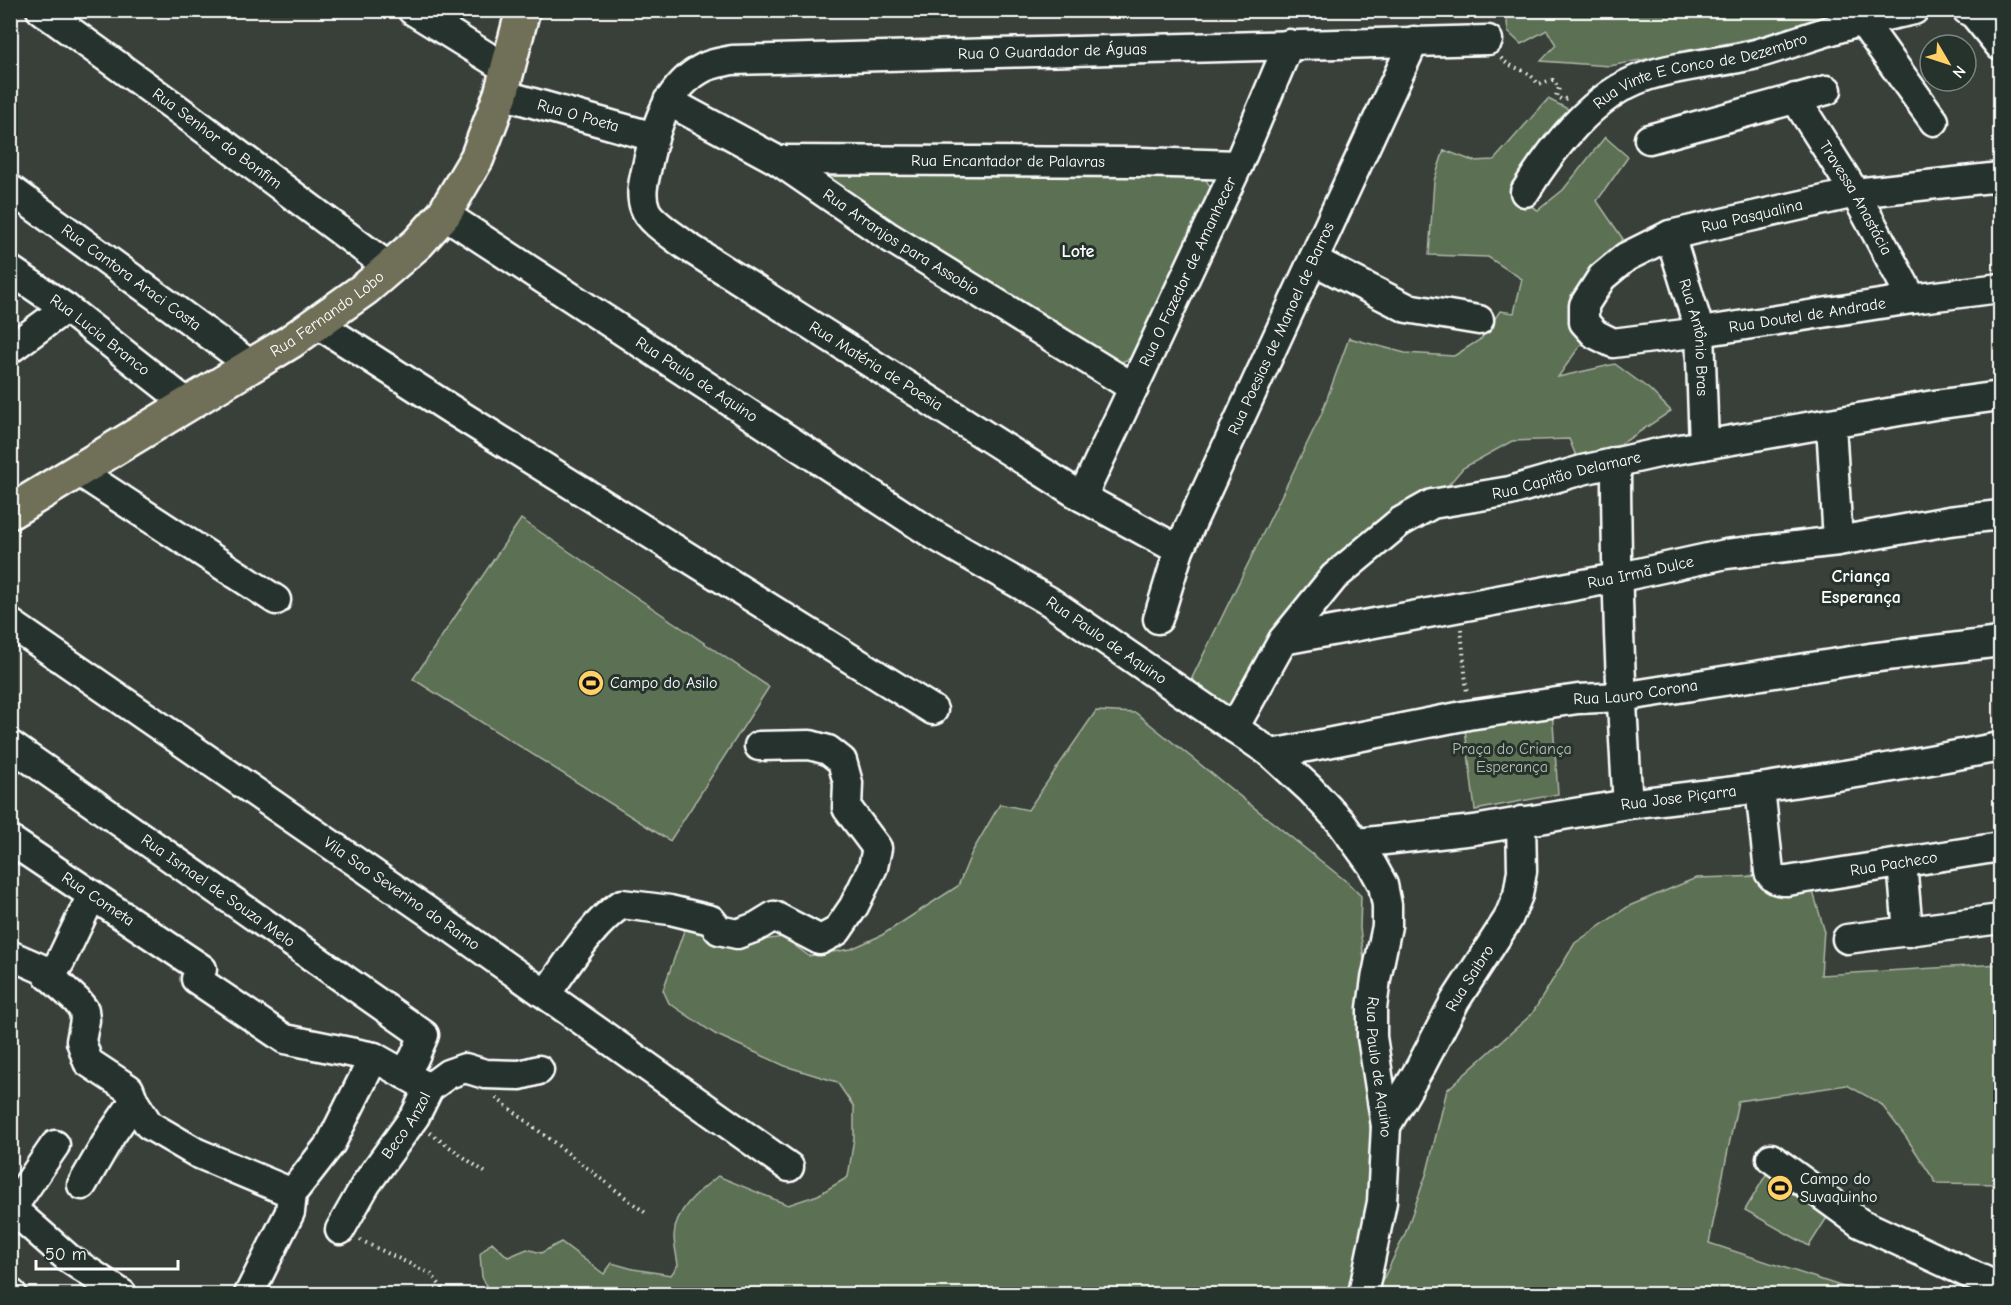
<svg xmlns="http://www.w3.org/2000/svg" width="2011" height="1305" font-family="'Comic Neue',sans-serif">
<rect width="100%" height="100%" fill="#393f39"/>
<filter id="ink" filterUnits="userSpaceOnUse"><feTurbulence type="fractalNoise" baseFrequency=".0167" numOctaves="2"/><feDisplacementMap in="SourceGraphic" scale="12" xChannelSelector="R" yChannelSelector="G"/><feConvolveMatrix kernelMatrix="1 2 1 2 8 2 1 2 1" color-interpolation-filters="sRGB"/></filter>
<g filter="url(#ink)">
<path fill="#5c6f52" stroke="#aeb7a8" stroke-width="1.5" d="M1506 11H1852L1775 34 1610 66 1541 61 1556 45 1547 30 1521 44 1508 32Z
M1548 99 1572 111 1516 198 1538 210 1563 190 1605 137 1628 157 1597 201 1623 239 1573 292 1584 340 1558 377 1615 364 1649 389 1671 411 1582 470 1569 439 1512 441 1463 468 1432 504 1334 577 1248 702 1215 706 1192 678 1321 415 1349 338 1405 353 1454 356 1481 339 1500 311 1514 313 1522 279 1488 257 1429 255 1434 181 1444 150 1473 161 1494 160Z
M829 171 1203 175 1211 188 1136 356 1117 364 824 181Z
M521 519 769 687 670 841 413 679Z
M1552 709 1558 794 1475 810 1464 721Z
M1096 711 1136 713 1347 882 1361 896 1360 928 1382 1102 1363 1294H491L482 1277 480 1254 492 1242 508 1257 527 1249 541 1253 561 1242 604 1274 612 1263 633 1269 671 1275 678 1265C677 1256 674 1245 674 1236 675 1209 699 1191 718 1176L788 1205 818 1195 848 1177 854 1138V1107L837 1082 785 1066 715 1034 669 1003 663 990 686 925 737 944 783 937 809 956 851 949 882 935 958 886 972 852 1000 804 1028 810Z
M1765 876 1812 888 1824 929 1821 975 2000 964V1184L1936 1183 1906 1137 1881 1104 1847 1085 1738 1101 1709 1243 1865 1294H1376L1405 1234 1427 1172 1447 1090 1532 1014 1575 943 1629 906 1696 878Z
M1770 1168 1833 1208 1809 1246 1745 1210Z"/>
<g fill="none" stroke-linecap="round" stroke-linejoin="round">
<g stroke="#fff" stroke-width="33">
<g id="minor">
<path id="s1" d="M41 10 175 107 390 268"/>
<path d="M412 10 507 69"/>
<path d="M1967 10 1974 14 2000 46"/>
<path d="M1862 21 1934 121"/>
<path id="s2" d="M501 94 654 137"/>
<path id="s3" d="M1795 98 1855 193 1912 299"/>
<path id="s4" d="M668 101 777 160 889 237 1134 388"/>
<path d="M1649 139 1827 90"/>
<path id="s5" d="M777 160 1139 162 1238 165"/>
<path id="s6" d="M2000 177 1855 193 1670 235 1626 257 1602 277 1584 305V322L1595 334 1613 343 1700 332 1912 299 2000 288"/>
<path id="s7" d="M10 189 251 365"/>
<path id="s8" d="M1525 192C1552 148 1594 94 1644 77 1680 64 1719 64 1756 54 1791 44 1825 31 1860 22 1878 17 1896 14 1914 10"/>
<path id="s9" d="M444 214 934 535 1049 601 1272 754 1310 789 1340 821 1372 865 1383 885 1387 905V926L1376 979 1372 1008V1037L1386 1126 1382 1202 1363 1294"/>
<path id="s10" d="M1670 235 1700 332 1704 445"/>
<path d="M1313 260 1407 308 1479 320"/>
<path id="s11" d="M10 270 66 308 188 404"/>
<path d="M318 324 452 410 933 710"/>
<path d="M10 349 66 308"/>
<path d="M1831 424 1838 541"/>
<path d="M1616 462C1616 576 1620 690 1628 804"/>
<path d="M78 471 276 600"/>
<path id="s12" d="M1082 497 1238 165 1289 44"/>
<path id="s13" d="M1179 550 1082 497 685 245C674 236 649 221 645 208 639 193 645 177 648 162 656 125 668 85 705 67 713 63 724 62 732 60L1488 40"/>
<path id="s14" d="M1158 619 1179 550 1414 41"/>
<path id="s15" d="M10 623 446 924 789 1167"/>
<path id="s16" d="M1283 640 1616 578 1726 554 1838 541 1949 521 2000 515"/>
<path id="s17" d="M1234 728 1283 640 1334 577 1400 522 1432 504 1510 491 1582 470 1663 452 1934 405 2000 396"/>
<path id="s18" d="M10 745 424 1035 414 1058 404 1074"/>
<path id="s19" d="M1272 754 1468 715 1578 699 1621 697 1870 658 2000 642"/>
<path id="s20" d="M1760 788 1769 872C1774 880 1778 881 1787 881L2000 847"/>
<path id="s21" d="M10 840 202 969 196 979 285 1039 374 1057 429 1088"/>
<path id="s22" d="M1358 843 1474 830 1628 804 1760 788 1876 770 2000 747"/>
<path d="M1902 863 1908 932"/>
<path d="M1847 939 2000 919"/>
<path d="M10 955 42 969 77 1001 84 1010 85 1020 81 1041 88 1062 129 1089 134 1102 149 1125 197 1153 292 1193"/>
<path d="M49 976 60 962 92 895"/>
<path d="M546 994C567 965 592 923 622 904L670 910 711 920 719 930 737 934 756 927 774 916 820 940 837 931 854 906 873 867 877 848 847 808 848 783 842 761 828 750 810 745 759 746"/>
<path id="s23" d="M1386 1126 1421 1066 1455 1001 1508 919 1518 895 1522 871 1521 821"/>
<path d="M1771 1158 1860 1223 2000 1288"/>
<path d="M82 1185 111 1135 134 1102"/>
<path d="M10 1207 68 1258 122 1294"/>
<path d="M12 1208 55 1145"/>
<path id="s24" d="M340 1230 366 1184 415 1116 429 1088 448 1074 465 1068 485 1074 520 1075 539 1070"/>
<path d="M10 1293 12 1294"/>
<path d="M249 1294 290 1212 292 1193 331 1143 374 1057"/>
</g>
</g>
<g stroke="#fff" stroke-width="38">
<g id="major">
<path id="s25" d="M10 512 290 342 366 288 418 243 444 214 477 158 501 94 523 10"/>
</g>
</g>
<path stroke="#fff" stroke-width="4" stroke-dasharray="1.5 4.5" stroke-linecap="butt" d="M1501 58C1513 71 1526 66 1538 84L1553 80 1559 88 1556 96 1562 100 1570 97
M1461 629 1467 694
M496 1098 647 1214
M430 1133 486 1173
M360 1240 431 1274 447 1294"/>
<use href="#minor" stroke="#26332d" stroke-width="28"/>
<use href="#major" stroke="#706f59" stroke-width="33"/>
</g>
</g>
<defs>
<g id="stadium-disc" transform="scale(1.35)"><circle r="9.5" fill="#ffd166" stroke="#26332d"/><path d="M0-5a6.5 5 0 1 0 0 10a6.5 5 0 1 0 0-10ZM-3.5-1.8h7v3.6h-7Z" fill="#111"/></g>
</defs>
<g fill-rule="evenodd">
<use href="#stadium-disc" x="591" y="683"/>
<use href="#stadium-disc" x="1780" y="1188"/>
</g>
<g text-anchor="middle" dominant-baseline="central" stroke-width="6" stroke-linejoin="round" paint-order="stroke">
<g font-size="16" fill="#fff" stroke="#26332d">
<text stroke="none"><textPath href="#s13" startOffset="1146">Rua O Guardador de Águas</textPath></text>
<text stroke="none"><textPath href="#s8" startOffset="224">Rua Vinte E Conco de Dezembro</textPath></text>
<text stroke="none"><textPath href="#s2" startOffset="80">Rua O Poeta</textPath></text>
<text stroke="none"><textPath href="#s1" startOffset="218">Rua Senhor do Bonfim</textPath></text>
<text stroke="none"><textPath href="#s5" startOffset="231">Rua Encantador de Palavras</textPath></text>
<text stroke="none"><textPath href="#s3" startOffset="117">Travessa Anastácia</textPath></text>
<text transform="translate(1752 216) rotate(-13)">Rua Pasqualina</text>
<text stroke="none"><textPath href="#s4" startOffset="273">Rua Arranjos para Assobio</textPath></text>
<text stroke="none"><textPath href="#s12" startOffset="249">Rua O Fazedor de Amanhecer</textPath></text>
<text stroke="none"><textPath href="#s7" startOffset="150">Rua Cantora Araci Costa</textPath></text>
<text stroke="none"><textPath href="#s25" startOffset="374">Rua Fernando Lobo</textPath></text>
<text stroke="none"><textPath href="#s6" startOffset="699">Rua Doutel de Andrade</textPath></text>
<text stroke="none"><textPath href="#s14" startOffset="316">Rua Poesias de Manoel de Barros</textPath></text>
<text stroke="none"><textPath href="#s11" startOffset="111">Rua Lucia Branco</textPath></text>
<text stroke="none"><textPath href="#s10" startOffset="106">Rua Antônio Bras</textPath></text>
<text transform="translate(876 366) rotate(32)">Rua Matéria de Poesia</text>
<text stroke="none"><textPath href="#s9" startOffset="302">Rua Paulo de Aquino</textPath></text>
<text stroke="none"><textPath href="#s17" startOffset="442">Rua Capitão Delamare</textPath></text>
<text stroke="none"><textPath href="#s16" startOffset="364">Rua Irmã Dulce</textPath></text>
<text stroke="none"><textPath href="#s9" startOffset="788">Rua Paulo de Aquino</textPath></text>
<text stroke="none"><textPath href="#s19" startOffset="369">Rua Lauro Corona</textPath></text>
<text stroke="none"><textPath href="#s22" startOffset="324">Rua Jose Piçarra</textPath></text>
<text stroke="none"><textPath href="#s20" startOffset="214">Rua Pacheco</textPath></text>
<text stroke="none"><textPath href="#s18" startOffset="254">Rua Ismael de Souza Melo</textPath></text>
<text stroke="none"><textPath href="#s15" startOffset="476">Vila Sao Severino do Ramo</textPath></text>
<text stroke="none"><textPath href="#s21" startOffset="106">Rua Cometa</textPath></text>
<text stroke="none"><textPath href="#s23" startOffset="170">Rua Saibro</textPath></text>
<text stroke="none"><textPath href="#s9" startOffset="1346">Rua Paulo de Aquino</textPath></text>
<text stroke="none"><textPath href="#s24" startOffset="124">Beco Anzol</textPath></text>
</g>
<g font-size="16" fill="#fff" stroke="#26332d" text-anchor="start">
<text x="610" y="683">Campo do Asilo</text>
<text x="1800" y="1179">Campo do<tspan x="1800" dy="18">Suvaquinho</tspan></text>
</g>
<g font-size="16" fill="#b6beb1" stroke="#26332d">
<text x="1512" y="749">Praça do Criança<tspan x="1512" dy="18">Esperança</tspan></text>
</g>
<g font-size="18" font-weight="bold" fill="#fff" stroke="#26332d">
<text x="1078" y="251">Lote</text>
<text x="1861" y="576">Criança<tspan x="1861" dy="21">Esperança</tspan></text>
</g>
</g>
<rect width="2011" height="1305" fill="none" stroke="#26332d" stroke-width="36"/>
<rect x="18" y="18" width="1975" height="1269" fill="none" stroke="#fff" stroke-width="2" filter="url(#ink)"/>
<g transform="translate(1948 63) rotate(129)"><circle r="28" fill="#26332d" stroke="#7d8581" stroke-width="1.5"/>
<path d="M0-4.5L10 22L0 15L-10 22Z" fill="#ffd166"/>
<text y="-9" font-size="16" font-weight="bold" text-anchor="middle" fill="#ffffff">N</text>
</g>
<path d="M36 1260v9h142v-9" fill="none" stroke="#ffffff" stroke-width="3"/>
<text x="45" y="1260" font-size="18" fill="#ffffff" stroke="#26332d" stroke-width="4.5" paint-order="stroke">50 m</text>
</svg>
